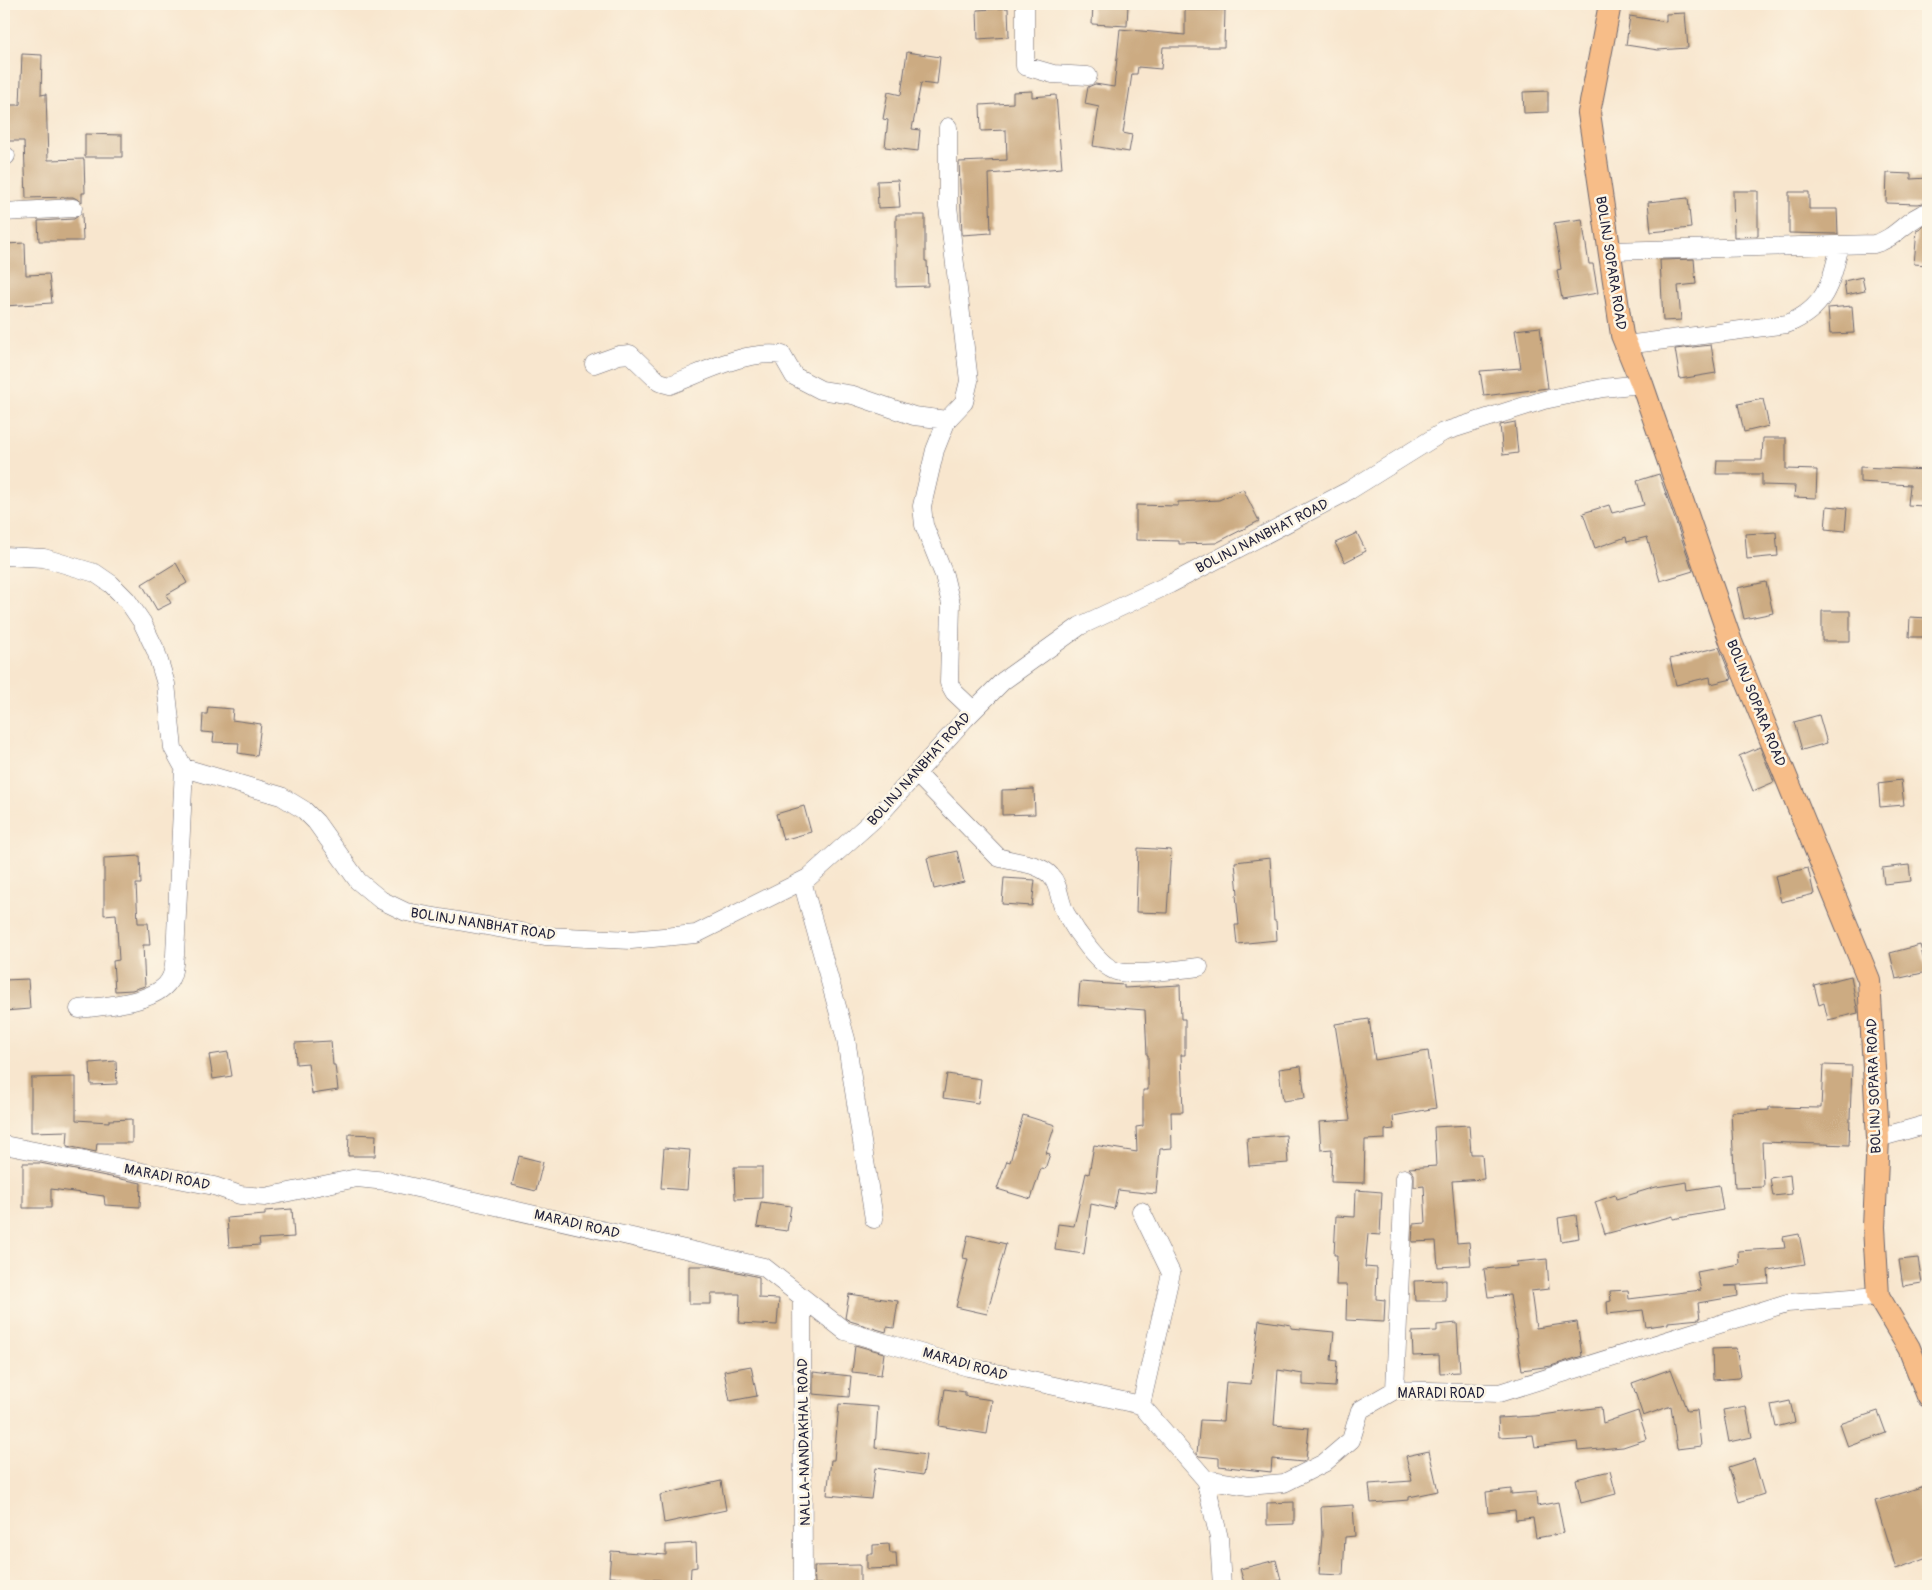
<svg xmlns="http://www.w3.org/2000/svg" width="1932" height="1590" font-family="Pangolin,sans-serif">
<rect width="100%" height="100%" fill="#fcf5e5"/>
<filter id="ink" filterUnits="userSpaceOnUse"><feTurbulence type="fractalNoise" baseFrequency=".02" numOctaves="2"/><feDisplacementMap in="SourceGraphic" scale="10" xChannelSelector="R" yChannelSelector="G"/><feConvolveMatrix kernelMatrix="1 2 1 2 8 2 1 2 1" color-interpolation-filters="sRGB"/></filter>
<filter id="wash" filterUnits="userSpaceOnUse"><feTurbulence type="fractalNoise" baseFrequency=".0096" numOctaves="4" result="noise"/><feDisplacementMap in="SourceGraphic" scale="20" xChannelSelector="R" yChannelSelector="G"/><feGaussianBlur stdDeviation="1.12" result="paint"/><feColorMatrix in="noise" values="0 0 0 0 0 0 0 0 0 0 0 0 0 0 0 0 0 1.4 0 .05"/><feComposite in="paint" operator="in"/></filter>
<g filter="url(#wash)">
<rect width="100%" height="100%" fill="#f8e6ce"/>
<g id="blocks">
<path fill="#ccab82" d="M1093 4H1128L1127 26 1092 24Z
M1008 8 1009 37 978 39 977 10Z
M1185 10H1225L1224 47H1163L1161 69 1138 67 1137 74H1132L1123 133 1132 135 1129 152 1093 146 1099 107 1085 104 1088 87 1095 84 1114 87 1120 29 1185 35Z
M1685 13 1688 48 1658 50 1626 45 1630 16 1666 22V14Z
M907 52 940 57 937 85 921 83 912 129 920 130 918 151 885 147 888 120 883 119 888 92 901 95Z
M22 54 42 55 41 95 46 94 48 160 84 159 85 193H82V202L73 197 26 198 24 141H4V105H20Z
M1032 91V97L1056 95 1062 168 989 174 991 233 962 235 959 162 1007 160 1006 130 981 131 980 105 1013 103V92Z
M1548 91V112L1524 113 1523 92Z
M85 134 122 135V157H85Z
M1887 173 1911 174V179L1928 178V202L1918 204 1886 203Z
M898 180 900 207 878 208 877 181Z
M1733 191H1758V236L1734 237Z
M1789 192H1809V209H1837L1838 234 1789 233Z
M1688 198 1691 228 1651 232 1648 202Z
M82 213 83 241H39L38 221 74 219Z
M896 215H925V261H927L928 286 896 287Z
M1582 219 1589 264H1593L1598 293 1562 299 1557 270 1561 269 1554 223Z
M1928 223V265L1914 264 1917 230Z
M25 243 26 275 49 274 52 303 4 306V244Z
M1694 259 1696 284 1678 286 1681 320 1663 321 1660 260Z
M1862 277 1865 291 1846 295 1844 281Z
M1852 306 1854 333 1830 334 1828 308Z
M1540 327 1548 388 1484 396 1480 371 1521 368 1515 330Z
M1711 345 1716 373 1680 379 1675 349Z
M1763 399 1769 426 1744 432 1738 404Z
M1515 422 1518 453 1503 455 1500 425Z
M1763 438H1786V469L1817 470 1816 498 1794 497 1795 486 1762 485V474H1716L1717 460H1762Z
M1860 467 1928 470 1924 506 1908 505 1910 485 1860 482Z
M1659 474 1693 571 1660 581 1647 537 1627 542 1626 537 1595 548 1583 513 1609 505 1612 513 1644 505 1637 481Z
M1243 489 1259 521 1216 543 1179 544V541L1136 540V505L1178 506V502L1219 500Z
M1827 506 1847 508 1845 531 1825 529Z
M1776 532 1778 556 1747 559 1745 534Z
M1357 533 1366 551 1345 562 1335 543Z
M176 563 187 583 166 595 171 603 157 610 142 584Z
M1766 582 1773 613 1744 619 1737 588Z
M1822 611H1850V641H1822Z
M1910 617 1928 618V637H1909Z
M1719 647 1732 679 1711 684 1710 677 1676 685 1670 659Z
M208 707 233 709 232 720 261 724 257 756 238 753 239 743 213 742 214 733 202 732 203 714H207Z
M1819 715 1827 743 1802 750 1794 722Z
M1760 747 1774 782 1753 791 1739 756Z
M1901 780 1904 805 1880 807 1878 783Z
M1034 789 1035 814 1002 815V790Z
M804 806 811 832 783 840 776 814Z
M1138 848 1171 850 1167 913 1136 912Z
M957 851 964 882 934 889 927 858Z
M140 856 141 884H136L138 923H148L150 945H143L145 986 132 990 115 991 113 961 119 960 116 914 104 915V858Z
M1270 858 1274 921H1276L1277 940 1237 944 1235 925H1239L1236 895 1238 894 1235 862Z
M1909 865 1911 881 1884 884 1882 868Z
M1808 868 1814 894 1781 902 1775 876Z
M1004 878 1035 880 1032 906 1002 904Z
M1920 945 1927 972 1896 979 1890 953Z
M1851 976 1858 1013 1828 1020 1824 1003 1819 1005 1814 985Z
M28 979 30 1009 4 1011V980Z
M1080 982 1124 985V988L1180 985 1181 1019H1185V1055H1181L1183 1112H1171L1172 1148 1160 1149 1156 1194 1118 1190 1114 1209 1091 1204 1084 1254 1055 1250 1058 1224 1074 1226 1086 1173 1089 1174 1094 1145 1137 1152 1136 1127 1143 1126V1090H1148V1055H1147L1145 1010 1078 1005Z
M1369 1019 1375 1060 1428 1051 1436 1108 1393 1116 1394 1129 1385 1130V1139L1365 1140 1364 1183 1331 1182 1332 1149 1321 1150 1319 1122 1350 1120 1335 1024Z
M331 1041 333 1065H335L338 1090 312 1094 308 1063 296 1064 295 1043Z
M228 1052 232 1076 213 1079 209 1055Z
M116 1061 117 1084 91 1085 90 1063Z
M1823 1065 1852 1066 1849 1145 1762 1142 1764 1187 1735 1188 1731 1112 1769 1110V1107L1821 1108Z
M1301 1066 1305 1098 1283 1101 1279 1069Z
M947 1074 981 1079 978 1103 943 1098Z
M76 1077V1120L109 1122V1120L132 1119V1143H97L96 1152 67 1146 68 1131 31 1132V1078Z
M1023 1115 1055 1125 1046 1153 1050 1154 1045 1169 1041 1168 1031 1199 997 1189 1007 1161 1010 1162Z
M1469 1125 1471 1154H1482L1484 1179 1452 1181 1457 1243 1469 1242 1471 1265 1438 1267 1436 1241 1412 1242 1413 1224 1426 1223 1424 1186 1414 1187V1174L1409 1168 1436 1166 1434 1127Z
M349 1134 376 1135 375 1156H348Z
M1286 1135 1288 1163 1249 1166 1247 1138Z
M664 1148 690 1150 687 1190 661 1188Z
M519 1156 543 1162 536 1191 512 1185Z
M23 1163H40L141 1183 140 1207 105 1205 104 1196 51 1189V1208H23Z
M734 1167H762V1198L735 1199Z
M1790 1175 1792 1194 1773 1196 1770 1178Z
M1687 1182 1688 1190 1719 1185 1723 1210 1673 1219V1216L1605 1234 1595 1202 1615 1195 1616 1199 1656 1187Z
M1356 1190 1382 1192 1380 1235 1368 1234 1365 1267 1377 1268 1376 1299 1385 1300 1384 1322 1346 1320 1347 1285H1336L1337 1255H1334L1336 1216 1355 1217Z
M761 1202 791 1206 787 1231 757 1227Z
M292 1209 294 1237 259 1239 260 1245 229 1247 227 1218 265 1215V1211Z
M1576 1215 1579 1238 1561 1241 1558 1218Z
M1799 1234 1805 1264 1768 1270 1769 1283 1724 1286H1737L1738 1296 1698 1303 1700 1319 1668 1322V1324L1646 1327 1643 1310 1608 1314 1607 1302 1611 1301 1610 1291 1628 1290 1629 1299 1701 1290 1697 1272 1739 1264 1738 1251 1785 1248 1783 1237Z
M968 1235 1006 1244 987 1314 956 1307 968 1259 963 1258Z
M1918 1258 1922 1283 1903 1286 1899 1260Z
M1547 1259 1549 1289 1531 1291 1536 1328 1577 1322 1582 1356 1551 1366 1522 1370 1510 1295 1488 1297 1484 1269 1517 1266 1516 1262Z
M689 1266H711L759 1277V1298L779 1299 777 1325 739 1323 740 1294H711V1304H689Z
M1446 1280V1301H1415L1414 1281Z
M849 1294 898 1301 894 1328 887 1327 886 1332 850 1321 845 1318Z
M1259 1320 1291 1325V1328L1334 1332 1331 1360 1337 1361 1335 1387 1303 1385V1374L1278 1370 1274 1425 1309 1428 1306 1460 1303 1462 1272 1459 1271 1472 1219 1466V1458L1199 1456 1197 1454 1200 1420 1223 1421 1226 1382 1251 1384Z
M1457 1323 1460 1372 1440 1373 1439 1355 1413 1356 1412 1332 1437 1331V1325Z
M855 1345 884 1353 881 1375 852 1372Z
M1736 1348 1741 1376 1739 1378 1713 1380 1712 1349Z
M751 1366 757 1396 730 1401 724 1371Z
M1671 1369 1687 1411 1697 1410 1701 1446 1677 1449 1671 1406 1643 1416 1632 1383Z
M813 1372 851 1376 849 1397 813 1394Z
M945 1389 965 1392V1396L992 1400 987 1434 939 1426Z
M1790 1401 1795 1422 1776 1427 1771 1405Z
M839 1404 878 1407 875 1448 926 1455 923 1475 875 1468 871 1499 827 1495 831 1460H834Z
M1746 1406 1752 1437 1729 1442 1723 1410Z
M1601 1407 1603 1423 1638 1411 1647 1439 1623 1447 1578 1451 1577 1442 1535 1447 1533 1435 1499 1437 1498 1418 1535 1416Z
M1878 1411 1886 1433 1848 1447 1840 1424Z
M1429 1451 1438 1491 1409 1497V1500L1371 1503 1369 1484 1412 1481 1406 1456Z
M1754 1459 1764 1494 1739 1502 1729 1467Z
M1610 1471 1616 1494 1581 1503 1576 1479Z
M721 1481 726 1510 664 1523 660 1495Z
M1928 1485V1557L1896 1569 1875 1501Z
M1511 1489V1494L1536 1492 1537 1506 1558 1502 1564 1533 1536 1538 1533 1518 1516 1520 1515 1510 1488 1513 1486 1492Z
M1294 1502V1524L1267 1525V1503Z
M1353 1505 1355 1536 1345 1537 1343 1575 1319 1574 1322 1535 1321 1507Z
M696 1543 697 1567 691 1568 690 1586H661V1580L609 1577 611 1551 666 1555V1545Z
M889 1544 890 1553H896L897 1568 867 1569V1554H873V1545Z
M1276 1560 1281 1580 1255 1586H1245L1240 1569Z
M860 1565V1583L815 1584 814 1566Z"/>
</g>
</g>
<g filter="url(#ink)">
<use href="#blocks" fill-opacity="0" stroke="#6d676e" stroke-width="1"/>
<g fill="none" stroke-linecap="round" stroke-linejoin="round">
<g stroke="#6d676e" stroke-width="19">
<path id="minor" d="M1025 4V66L1053 74 1088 76
M948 127V206L969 381 964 402 947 420 935 450 922 506 924 525 944 575 951 604 949 683 954 692 973 710
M4 156H6
M4 212 73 208
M1610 251 1874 244C1896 239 1907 218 1928 212
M1626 345 1787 324C1826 308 1831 283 1840 245
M594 364 619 355 630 354 659 382 670 385C705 372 744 350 782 355L794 376 821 390 853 395 914 416 947 420
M4 556 44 558 95 573 111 584 127 600 142 622 156 651 166 684 173 748 184 768 281 796 304 810 316 822 358 881 381 900 406 912 545 936 631 940 696 934 808 878 882 812 965 719 1003 681 1080 626 1170 584 1350 490 1443 432 1544 400 1603 388 1642 384
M917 774 998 857C1014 863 1039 862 1051 876 1060 886 1059 902 1066 914 1075 930 1099 966 1116 971 1133 977 1179 969 1199 967
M802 881 846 1039 874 1219
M79 1009C104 1006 161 1003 171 977 174 971 174 962 175 955L184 768
M1878 1138 1928 1124
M4 1145 214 1186 240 1195 265 1197 357 1178 386 1181 764 1267 845 1331 968 1367 1141 1405 1205 1479 1248 1486 1284 1483 1324 1463 1351 1440 1360 1410 1395 1390 1499 1393 1787 1303 1878 1296
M802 1297 803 1586
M1395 1390 1404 1178
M1141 1405 1171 1273 1141 1211
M1205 1479 1219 1538 1222 1586"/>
</g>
<g stroke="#6d676e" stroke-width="24">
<path id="major" d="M1610 4 1589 113 1622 335 1642 384 1731 642 1869 980 1878 1138 1874 1227 1878 1296 1909 1348 1928 1396"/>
</g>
<use href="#minor" stroke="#fff" stroke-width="18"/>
<use href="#major" stroke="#f7bd88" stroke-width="22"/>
</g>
</g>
<g text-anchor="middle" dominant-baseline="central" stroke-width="5" stroke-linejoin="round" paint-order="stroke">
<g font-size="14" fill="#22223b" stroke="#fcf5e5">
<text transform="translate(1611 263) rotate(81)">BOLINJ SOPARA ROAD</text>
<text transform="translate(1262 536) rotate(-27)">BOLINJ NANBHAT ROAD</text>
<text transform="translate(1756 703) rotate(68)">BOLINJ SOPARA ROAD</text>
<text transform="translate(919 769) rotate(-48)">BOLINJ NANBHAT ROAD</text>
<text transform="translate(483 924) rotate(9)">BOLINJ NANBHAT ROAD</text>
<text transform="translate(1874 1086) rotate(-92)">BOLINJ SOPARA ROAD</text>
<text transform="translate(167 1177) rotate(11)">MARADI ROAD</text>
<text transform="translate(577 1224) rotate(13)">MARADI ROAD</text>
<text transform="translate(965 1364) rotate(16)">MARADI ROAD</text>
<text x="1441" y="1393">MARADI ROAD</text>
<text transform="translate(804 1442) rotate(-91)">NALLA-NANDAKHAL ROAD</text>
</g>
</g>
<rect width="1932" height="1590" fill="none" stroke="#fcf5e5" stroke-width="20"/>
</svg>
